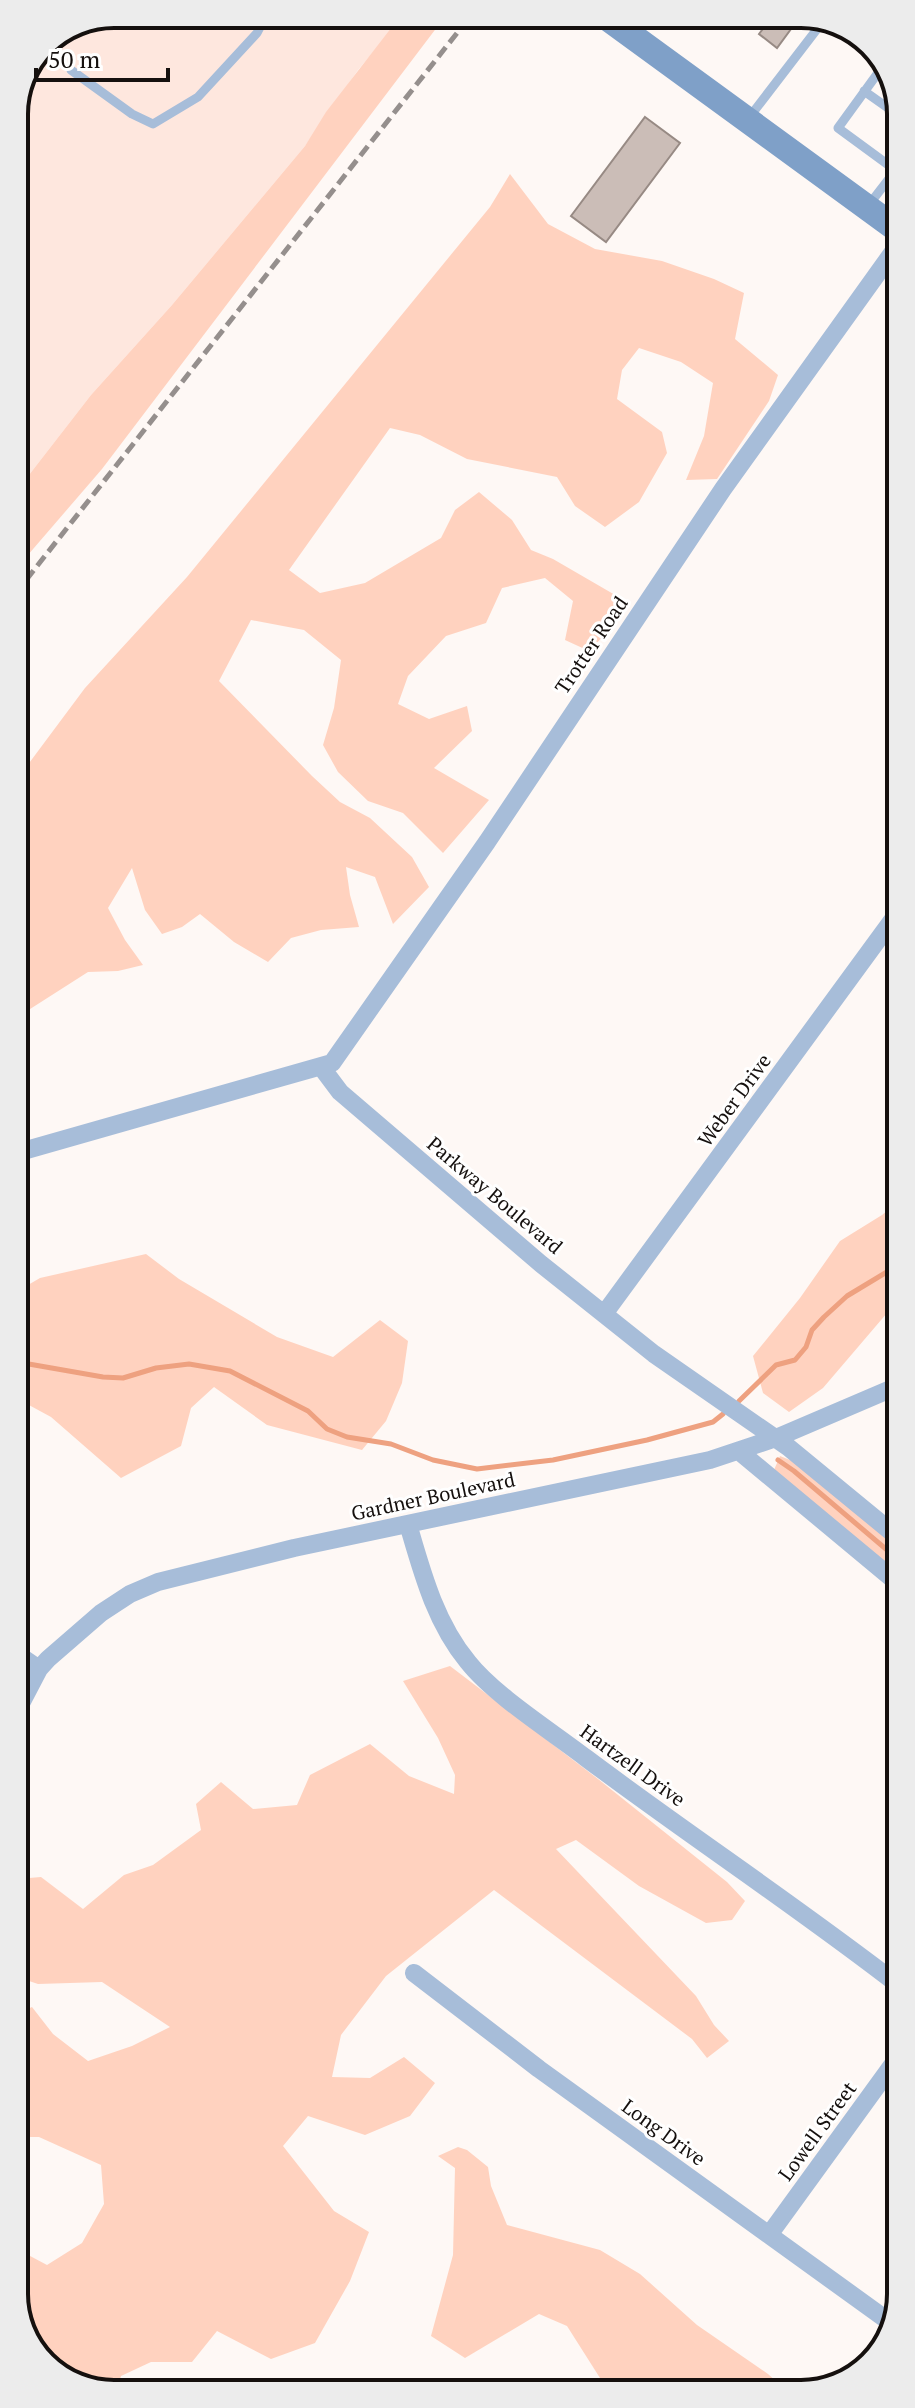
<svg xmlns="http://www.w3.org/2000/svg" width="915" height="2408" font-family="'PT Serif',serif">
<rect width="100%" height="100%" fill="#fef8f5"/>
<path fill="#fee7de" d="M114 14H405L358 70 305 146 172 305 91 395 15 493 14 108 44 43Z"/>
<path fill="#ffd2bf" d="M402 14H447L102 469 15 570V493L91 395 172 305 305 146 326 112Z
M510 174 548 224 595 249 662 261 714 279 744 293 735 339 778 375 769 401 717 479 686 480 704 436 713 383 681 362 639 348 622 370 617 399 662 432 667 453 639 502 605 527 575 506 557 477 467 459 420 435 390 428 289 570 320 593 365 583 441 538 455 510 479 492 512 520 531 550 553 559 622 599 617 622 589 651 565 640 573 601 545 578 502 588 486 623 446 636 408 676 398 704 429 719 467 706 472 731 434 768 489 800 443 853 403 813 368 801 338 772 323 745 334 708 341 660 304 630 251 620 219 681 312 776 340 802 370 818 412 857 429 887 393 924 375 877 346 867 350 895 359 927 321 930 291 938 268 962 234 942 200 914 182 927 162 934 145 910 132 868 108 908 125 940 143 965 118 971 88 972 16 1018 15 782 85 688 187 577 490 207Z
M899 1201V1299L823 1388 789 1412 763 1393 753 1356 800 1298 840 1241 882 1215Z
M146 1254 179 1279 277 1337 333 1357 380 1320 408 1341 402 1383 386 1421 362 1450 267 1425 214 1387 191 1408 181 1446 121 1478 51 1417 16 1398V1292L40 1278Z
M780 1456 795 1462 900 1548V1577L774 1470Z
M450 1666 598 1779 727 1882 745 1901 732 1920 706 1923 639 1886 576 1840 556 1849 696 1996 714 2025 729 2041 707 2058 692 2039 494 1890 386 1976 341 2035 332 2077 370 2078 404 2057 435 2083 410 2116 365 2135 308 2116 283 2146 334 2211 369 2232 350 2281 315 2343 271 2359 217 2331 192 2362H151L121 2376 116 2394H107L53 2373 18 2320 17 2249 47 2265 82 2243 104 2204 101 2165 39 2137H17V2014L32 2007 53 2034 88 2061 132 2046 170 2027 102 1982 38 1984 17 1977V1879L41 1877 83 1909 124 1875 153 1865 201 1830 196 1804 221 1782 253 1809 297 1805 310 1775 370 1744 409 1776 454 1794 455 1775 438 1738 403 1681Z
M458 2147 467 2150 488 2167 491 2186 507 2225 600 2250 640 2274 697 2325 768 2374 787 2391H621L600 2378 567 2326 539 2314 465 2358 431 2336 453 2255 455 2168 438 2156Z"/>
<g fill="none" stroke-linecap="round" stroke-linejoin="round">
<path stroke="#eea180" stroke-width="5" d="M16 1366 23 1363 103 1377 123 1378 156 1368 189 1364 230 1371 308 1411 327 1429 347 1437 391 1444 433 1460 477 1469 553 1460 647 1440 713 1422 723 1414
M739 1401 776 1365 795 1360 806 1347 812 1330 824 1317 847 1296 890 1270 899 1258
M778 1460 794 1471 900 1561"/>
</g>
<path fill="#cbbdb7" stroke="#978a84" stroke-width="2" d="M774 14H802L777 48 759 34Z
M645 117 680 143 606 242 571 216Z"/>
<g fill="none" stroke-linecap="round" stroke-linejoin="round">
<path stroke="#a7bdd9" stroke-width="9" d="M883 66 838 128 898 172
M71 70 132 114 153 124 198 97 257 33 267 14
M864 91 898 115
M748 119 824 20
M868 206 895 171"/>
<path stroke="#a7bdd9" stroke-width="18" d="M322 1068 340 1092 541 1264 654 1354 788 1447 900 1539
M16 1153 332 1063 487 842 723 489 898 245
M604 1314 899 911
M740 1452 900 1585
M408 1524C422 1572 435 1622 468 1662 494 1695 551 1731 586 1758 690 1836 798 1907 901 1987
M17 1654 39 1669
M17 1711 39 1669 48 1659 101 1613 130 1594 158 1582 294 1548 710 1460 776 1438 900 1385
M414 1973 539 2069 891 2323
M769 2235 901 2053"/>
<path stroke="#7fa0c8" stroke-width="26" d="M602 14 898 230"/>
<path stroke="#958f8d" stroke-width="5" stroke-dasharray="12 6" stroke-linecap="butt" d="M15 594 472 14"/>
</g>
<g text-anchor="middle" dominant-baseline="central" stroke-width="6" stroke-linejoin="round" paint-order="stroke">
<g font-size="20" fill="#15100e" stroke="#fff">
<text transform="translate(591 645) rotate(-56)">Trotter Road</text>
<text transform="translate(734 1100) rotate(-54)">Weber Drive</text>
<text transform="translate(495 1195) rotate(40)">Parkway Boulevard</text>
<text transform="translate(433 1496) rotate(-12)">Gardner Boulevard</text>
<text transform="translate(633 1765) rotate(36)">Hartzell Drive</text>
<text transform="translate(817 2131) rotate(-54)">Lowell Street</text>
<text transform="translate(664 2132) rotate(36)">Long Drive</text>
</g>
</g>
<path d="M0 0H915V2408H0ZM114 28H801A86 86 0 0 1 887 114V2294A86 86 0 0 1 801 2380H114A86 86 0 0 1 28 2294V114A86 86 0 0 1 114 28Z" fill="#ececec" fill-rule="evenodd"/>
<path fill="none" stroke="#15100e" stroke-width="4" d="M114 28H801A86 86 0 0 1 887 114V2294A86 86 0 0 1 801 2380H114A86 86 0 0 1 28 2294V114A86 86 0 0 1 114 28Z"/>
<path d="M36 68v12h132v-12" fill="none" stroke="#15100e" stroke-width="4"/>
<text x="48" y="68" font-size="24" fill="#15100e" stroke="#ffffff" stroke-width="6" paint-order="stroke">50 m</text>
</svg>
